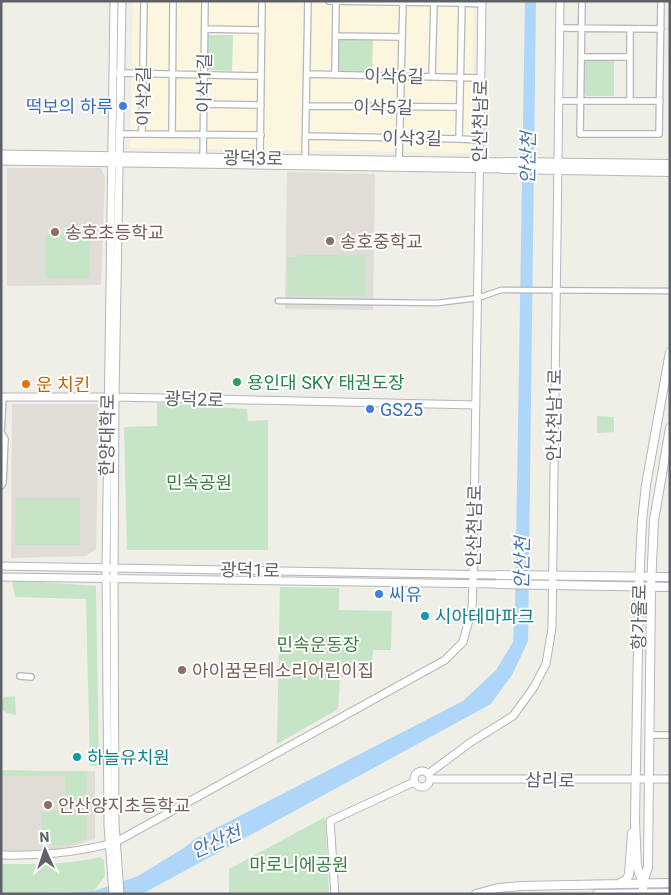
<svg xmlns="http://www.w3.org/2000/svg" width="671" height="895" font-family="Roboto,'Noto Sans KR',sans-serif">
<rect width="100%" height="100%" fill="#efeee7"/>
<path fill="#fcf6df" d="M133 1H474L472 153 130 148Z"/>
<path fill="#dfddd5" d="M7 168H101L105 178 101 285 7 286Z
M287 172 375 174 373 310 285 309Z
M12 404H99L96 549 86 556 11 558Z
M1 771H95V839L69 847 38 852 1 851Z"/>
<path fill="#c5e5c6" d="M207 35H233L232 71 207 70Z
M338 39 373 40 372 73 337 72Z
M587 59H614V96H586L584 94 585 61Z
M51 232H90V278H45V237Z
M299 255H365V296H287V257H298Z
M157 403 247 409 248 421 268 420V550H127L124 427 157 426Z
M597 416 614 417V432L597 433Z
M15 498H80V545H15Z
M12 580 96 586 99 766H90L86 599 15 597Z
M280 587 339 588V610L392 611 391 650H373L372 664 358 668 340 678 338 709 277 744Z
M15 696 16 715 7 713 2 710 1 702 4 697Z
M1 770C30 770 58 773 87 771L88 774 82 775H86L87 801H66V776H1Z
M46 810H87V839L67 845H41V816Z
M325 817 329 894H229V869Z
M100 857 104 860 105 876 94 891 1 894V864C35 864 67 865 100 857Z"/>
<path fill="#add6f9" d="M525 1H536L528 641 512 675 491 704 142 894H43L94 891 138 876 184 848 195 839 463 701 496 670 513 642 515 609Z"/>
<g fill="none" stroke-linecap="round" stroke-linejoin="round">
<g stroke="#b4b6ba" stroke-width="7">
<path id="pedestrian" d="M278 301 437 303 478 298 501 290 670 291"/>
</g>
<g stroke="#b4b6ba" stroke-width="8">
<path id="minor" d="M144 1 142 134 261 135
M582 1 580 134H659L661 1
M462 3 482 4
M559 28 661 29
M205 29 262 30
M336 36 402 37
M581 57H630
M118 73 261 76
M307 74 481 78
M335 75 336 1
M432 77 434 3
M558 101H660
M630 101V29
M203 104 261 105
M306 106 460 107
M119 134H142
M172 134 173 1
M306 136 459 139 462 3 329 1
M459 139 480 140
M260 158 262 1
M305 159 308 1
M399 160 403 1
M203 162 205 1
M1 434 3 397
M1 486 3 483 5 439 2 434
M20 676 31 677
M650 735H670"/>
</g>
<g stroke="#b4b6ba" stroke-width="9">
<path id="tertiary" d="M1 154 505 162
M1 161 504 169
M1 397H115L476 405
M1 566 498 575
M1 577 498 584
M414 779a8 8 0 1 1 16 0a8 8 0 1 1-16 0Z
M428 774 471 742 513 716 534 687 546 664 552 628 560 1
M430 779H670
M1 855C42 856 77 853 116 842L445 660 463 642 472 608 473 584 482 1
M113 894 108 825 106 568 114 1
M120 894 115 823 114 578 115 397 122 1
M335 894 330 821 414 782"/>
</g>
<g stroke="#b5b8bd" stroke-width="10">
<path id="secondary" d="M505 162 670 164
M504 169 670 172
M498 575 670 577
M498 584 670 587
M620 883 626 880 629 875 632 833
M643 883 637 867 635 821 639 586 642 521 646 485 670 352
M476 894 498 888 522 886 670 883
M597 894 670 893
M643 894V883L648 867 651 586 654 520 670 428"/>
</g>
<use href="#pedestrian" stroke="#fff" stroke-width="4.5"/>
<use href="#minor" stroke="#fff" stroke-width="5.5"/>
<use href="#tertiary" stroke="#fff" stroke-width="7"/>
<use href="#secondary" stroke="#fff" stroke-width="8"/>
</g>
<g fill="#3f7fe0" stroke="#fff" stroke-width="2">
<circle cx="123" cy="106" r="5"/>
<circle cx="370" cy="409" r="5"/>
<circle cx="379" cy="594" r="5"/>
</g>
<g fill="#8d6e63" stroke="#fff" stroke-width="2">
<circle cx="55" cy="232" r="5"/>
<circle cx="330" cy="241" r="5"/>
<circle cx="182" cy="670" r="5"/>
<circle cx="48" cy="805" r="5"/>
</g>
<circle fill="#2e9e5b" stroke="#fff" stroke-width="2" cx="237" cy="382" r="5"/>
<circle fill="#e8710a" stroke="#fff" stroke-width="2" cx="26" cy="384" r="5"/>
<g fill="#0f9aa8" stroke="#fff" stroke-width="2">
<circle cx="425" cy="616" r="5"/>
<circle cx="77" cy="757" r="5"/>
</g>
<g text-anchor="middle" dominant-baseline="central" stroke-width="4" stroke-linejoin="round" paint-order="stroke">
<g font-size="18" fill="#5e6166" stroke="#fff">
<text transform="translate(394 76) rotate(1)">이삭6길</text>
<text transform="translate(204 83) rotate(-89)">이삭1길</text>
<text transform="translate(143 96) rotate(-90)">이삭2길</text>
<text transform="translate(383 107) rotate(1)">이삭5길</text>
<text transform="translate(480 121) rotate(-89)">안산천남로</text>
<text transform="translate(412 138) rotate(1)">이삭3길</text>
<text transform="translate(253 158) rotate(1)">광덕3로</text>
<text transform="translate(194 399) rotate(2)">광덕2로</text>
<text transform="translate(554 415) rotate(-89)">안산천남1로</text>
<text transform="translate(107 435) rotate(-89)">한양대학로</text>
<text transform="translate(474 526) rotate(-89)">안산천남로</text>
<text transform="translate(250 570) rotate(1)">광덕1로</text>
<text transform="translate(639 617) rotate(-89)">항가울로</text>
<text transform="translate(550 780) rotate(1)">삼리로</text>
</g>
<g font-size="18" fill="#366cbe" stroke="#fff" text-anchor="start">
<text x="113" y="106" text-anchor="end">떡보의 하루</text>
<text x="380" y="409">GS25</text>
<text x="389" y="594">씨유</text>
</g>
<g font-size="18" fill="#785e54" stroke="#fff" text-anchor="start">
<text x="65" y="232">송호초등학교</text>
<text x="340" y="241">송호중학교</text>
<text x="192" y="670">아이꿈몬테소리어린이집</text>
<text x="58" y="805">안산양지초등학교</text>
</g>
<g font-size="18" fill="#27864d" stroke="#fff" text-anchor="start">
<text x="247" y="382">용인대 SKY 태권도장</text>
</g>
<g font-size="18" fill="#c56008" stroke="#fff" text-anchor="start">
<text x="36" y="384">운 치킨</text>
</g>
<g font-size="18" fill="#3b8040" stroke="#fff">
<text x="199" y="482">민속공원</text>
<text x="318" y="644">민속운동장</text>
<text x="299" y="864">마로니에공원</text>
</g>
<g font-size="18" fill="#0d838f" stroke="#fff" text-anchor="start">
<text x="435" y="616">시아테마파크</text>
<text x="87" y="757">하늘유치원</text>
</g>
<g font-size="19" font-style="italic" fill="#4a76ab" stroke="#fff">
<text transform="translate(528 158) rotate(-89)">안산천</text>
<text transform="translate(522 563) rotate(-89)">안산천</text>
<text transform="translate(216 842) rotate(-23)">안산천</text>
</g>
</g>
<rect width="671" height="895" fill="none" stroke="#5e6166" stroke-width="5"/>
<g transform="translate(45 850) rotate(357)" stroke="#ffffff" stroke-width="4" paint-order="stroke">
<path d="M0-4L9 19L0 12L-9 19Z" fill="#5e6166"/>
<text y="-8" font-size="14" font-weight="bold" text-anchor="middle" fill="#5e6166">N</text>
</g>
</svg>
